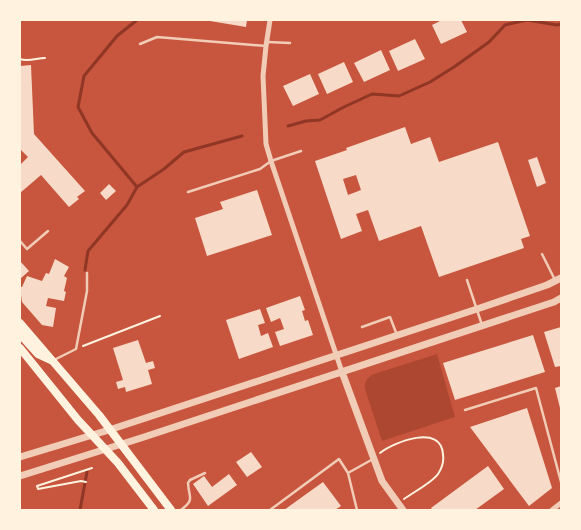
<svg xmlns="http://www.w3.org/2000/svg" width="581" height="530" font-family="Rubik,sans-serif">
<rect width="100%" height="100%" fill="#c8553d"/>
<path fill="#ae4732" d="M437 354 455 417 382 441 365 389C364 382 367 377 374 374Z"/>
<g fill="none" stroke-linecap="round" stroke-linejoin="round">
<path stroke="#8f3625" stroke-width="3" d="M527 20 557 25 561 24
M288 126 306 121 320 120 344 107 372 94 399 96 430 82 454 67 489 42 505 25 527 20
M137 187 164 169 184 152 242 136
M85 270 88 251 127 205 137 187 92 133 78 107 84 76 117 36 137 20
M80 510 87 472"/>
</g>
<path fill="#f7dbc8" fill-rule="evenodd" d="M210 20H247L246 27 210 21Z
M442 20H461L467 32 441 44 432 25Z
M415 39 425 59 398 71 389 51Z
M381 50 390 70 364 82 354 63Z
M344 62 353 82 327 94 318 74Z
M31 65 34 134 85 191 77 197 79 199 69 207 41 175 20 193V165L28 157 20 149V66Z
M310 74 319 94 293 106 283 86Z
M405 127 411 144 430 137 439 162 498 142 530 236 521 239 524 248 439 277 421 226 379 241 368 210 356 214 362 231 341 239 315 161 347 150 346 148ZM356 175 361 190 348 195 343 179Z
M537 157 546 183 537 187 528 160Z
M109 184 116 191 106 200 100 193Z
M257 190 272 235 207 256 195 218 223 209 220 202Z
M55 259 69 267 64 276 67 278 64 291 66 292 64 301 48 298 46 306 56 308 53 327 42 325 22 302 20 287H22L27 276 42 281 46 273 49 274Z
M20 261 29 271 20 279Z
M300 296 305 310 302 311 305 321 308 320 313 335 280 346 275 332 284 329 280 318 271 322 266 308Z
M260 309 265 323 258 325 261 336 268 333 273 347 239 359 226 320Z
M561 327V366L555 367 544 332Z
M533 335 545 372 455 400 443 363Z
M138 340 146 363 153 361 155 368 148 370 152 384 126 392 125 387 118 389 116 382 123 380 113 348Z
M561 386V408H560L555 388Z
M527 408 552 488 529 506 470 427Z
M251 452 262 467 247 477 236 462Z
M488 466 504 489 475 510H432L431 508Z
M229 474 237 485 208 506 193 484 204 476 212 487Z
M323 482 341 506 335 510H284Z"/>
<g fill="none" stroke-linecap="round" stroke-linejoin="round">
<path stroke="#fff3e0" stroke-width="2" d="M20 59C28 62 37 58 45 58
M83 346 160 316
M380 453C394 442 442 423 443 455 444 461 442 468 438 474 433 482 412 493 404 499
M86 482 81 481 38 489 37 486 92 468"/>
<path stroke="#f1ccb7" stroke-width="2.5" d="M268 42 290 43
M140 44 157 37 266 46
M188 192 260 169 271 161 301 151
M20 241 27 249 48 231
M542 254 555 280
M467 280 482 325
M362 327 390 317 397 335
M54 360 76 349 87 291V273
M465 410 536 388 561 482
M348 473 373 459
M181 510C195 499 189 499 188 483L190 480 205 473
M270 510 339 459 348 473 357 510"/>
<path stroke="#f1ccb7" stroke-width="5" d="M270 20 266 46 263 76 266 144 271 161 342 372
M552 510 561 503"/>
<path stroke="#f1ccb7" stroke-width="7" d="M342 372 382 481 403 510
M20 457 109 430 477 309 547 285 561 278
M20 476 141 438 554 302 561 298"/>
<path stroke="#fff3e0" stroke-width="8" d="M20 323 99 415 171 510
M20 334 38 354 51 360
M20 348 78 420 118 463 154 510"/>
</g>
<rect width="581" height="530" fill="none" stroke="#fff3e0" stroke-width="42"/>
</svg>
